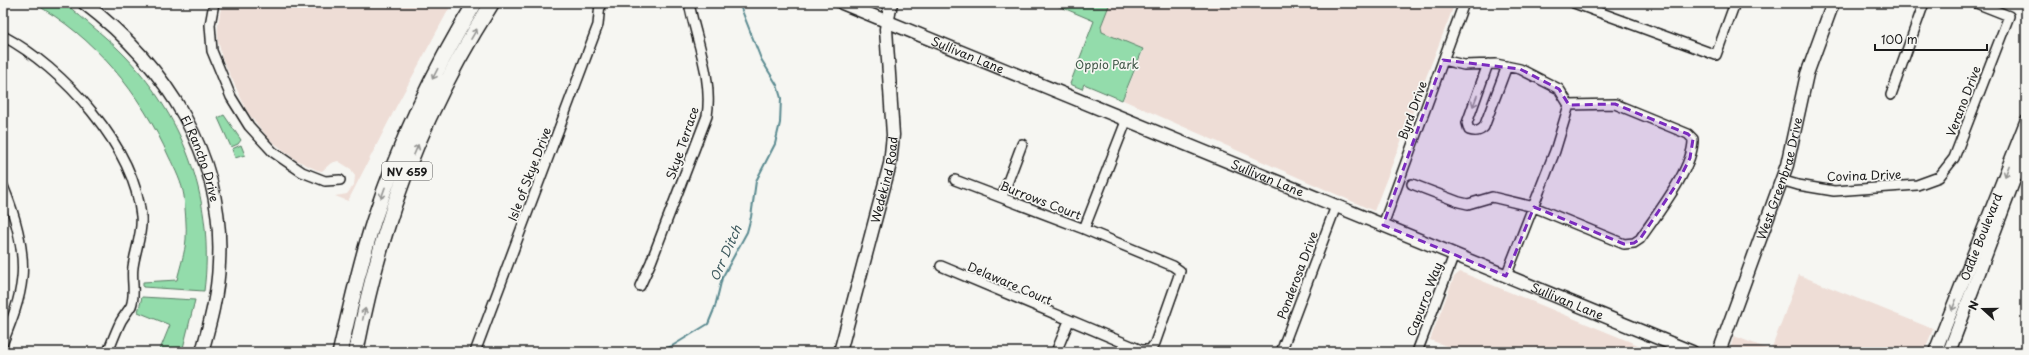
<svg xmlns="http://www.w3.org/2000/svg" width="2029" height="355" font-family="'Playpen Sans',sans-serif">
<rect width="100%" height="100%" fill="#f6f6f2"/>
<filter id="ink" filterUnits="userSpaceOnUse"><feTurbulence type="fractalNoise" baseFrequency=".025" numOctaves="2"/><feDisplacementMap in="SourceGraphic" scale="8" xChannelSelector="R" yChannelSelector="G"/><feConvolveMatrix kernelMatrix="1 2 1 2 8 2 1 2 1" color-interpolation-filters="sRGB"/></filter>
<g filter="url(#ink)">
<path fill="#eeddd6" d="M222 3H442L450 7 398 103 348 201 335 196 347 194 354 185 355 176 351 169 338 161 331 163 322 171 317 170 296 160 269 139 248 113 222 58 218 40V24Z
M1110 3H1455L1374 211 1123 100 1144 49 1102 32 1101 26Z
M1460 272 1463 273 1655 352H1462L1430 340 1454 277Z
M1799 275 1933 329 1924 352H1729L1734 336 1771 350Z"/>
<path fill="#93dcab" stroke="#587c64" d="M33 3H65C85 21 108 38 126 57 186 120 215 205 204 291L143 287V282L177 280C180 267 185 253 186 239 187 226 185 210 184 196 182 183 175 169 169 157 141 94 94 36 33 3Z
M1110 3 1101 26 1102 32 1143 49 1122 100 1084 84 1082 89 1070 84 1094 21 1054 4Z
M224 115 241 140 238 144 231 147 218 118Z
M241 145 245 155 235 158 232 149Z
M142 297 195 300 182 352H159L170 325 138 312Z"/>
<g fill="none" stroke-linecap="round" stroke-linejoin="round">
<path stroke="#5a8a90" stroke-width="2" d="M615 352 626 349 643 352
M659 352 672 346 708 324 715 307 722 278 747 232 751 217 756 181 775 144 780 123 781 98 777 85 761 59 739 3"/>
<g stroke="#1c1c1c" stroke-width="12">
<path id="street" d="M214 3 210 25 212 51 231 97 249 126 273 152 302 172 325 181 340 180
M1574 3 1716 55 1735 3
M3 36C63 68 134 146 141 216 143 232 135 251 133 267 131 280 136 293 131 306 128 311 124 316 121 321 116 331 112 342 108 352
M1443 60 1464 65 1496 64 1520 69 1559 89 1569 105 1555 151 1506 276
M1488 64 1467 123 1469 130C1475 132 1479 132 1484 127L1507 66
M1891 95 1924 3
M1781 180 1798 185 1834 191 1917 185 1939 177 1954 158 2009 16 1976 3
M1412 184 1459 202 1468 204 1492 197 1534 207 1624 244 1634 243 1640 239C1657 214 1694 168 1693 139L1688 134 1615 104 1569 105
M3 186C14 212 25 249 22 278 20 300 11 322 3 342
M1002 197 1022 144
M1383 225 1464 3
M1084 229 1127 119
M941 266 1141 350H1150L1155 343 1178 278 1180 271 1173 266 1084 229 955 180
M640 286 651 262 707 116C713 78 696 40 689 3
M475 352 598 25 600 3
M1056 352 1069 321
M1281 352 1336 206
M1417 352 1454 255"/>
</g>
<g stroke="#1c1c1c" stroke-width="15">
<g id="secondary">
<path id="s1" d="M84 3C166 65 225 157 219 263 218 294 210 323 202 352"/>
<path id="s2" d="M842 3 1692 352"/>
<path id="s3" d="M840 352 890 164 893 135 886 29 891 3"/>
<path id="s4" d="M1719 352 1787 165 1807 74 1833 3"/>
<path id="s5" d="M1935 352 2026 122"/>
<path d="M1949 352 2026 148"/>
</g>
</g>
<g stroke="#1c1c1c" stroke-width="17">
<path id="primary" d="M340 352C350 308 360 263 374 220 399 144 433 71 475 3
M356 352C364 312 373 273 385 234 409 153 447 74 492 3"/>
</g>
<use href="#street" stroke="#f6f6f2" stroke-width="9"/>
<use href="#secondary" stroke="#f6f6f2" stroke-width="12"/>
<use href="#primary" stroke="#f6f6f2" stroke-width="14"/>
</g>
<defs><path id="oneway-shaft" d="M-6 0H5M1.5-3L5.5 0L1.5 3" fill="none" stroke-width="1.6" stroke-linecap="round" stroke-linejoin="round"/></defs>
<g stroke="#949492">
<use href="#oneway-shaft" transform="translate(474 34) rotate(-60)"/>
<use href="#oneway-shaft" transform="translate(435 74) rotate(117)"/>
<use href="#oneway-shaft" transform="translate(1475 101) rotate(111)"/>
<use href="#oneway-shaft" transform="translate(416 150) rotate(-67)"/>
<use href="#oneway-shaft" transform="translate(2007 171) rotate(111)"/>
<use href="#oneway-shaft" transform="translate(383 193) rotate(110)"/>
<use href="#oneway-shaft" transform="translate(1954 305) rotate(112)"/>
<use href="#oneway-shaft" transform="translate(364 314) rotate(-77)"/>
</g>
</g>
<path fill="#7b2cbf" fill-opacity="0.2" stroke="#7b2cbf" stroke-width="3" stroke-dasharray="8 5" stroke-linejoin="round" d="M1443 60 1520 69 1559 89 1569 105 1615 104 1688 134 1693 139 1690 158 1678 182 1640 239 1634 243 1624 244 1534 207 1506 276 1383 225Z"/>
<g text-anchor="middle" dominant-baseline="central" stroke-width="3.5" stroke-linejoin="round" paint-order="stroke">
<rect fill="#f6f6f2" stroke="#5d5d5c" stroke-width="1" x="382" y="162" width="50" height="18" rx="3"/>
<g font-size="11" font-weight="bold" fill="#1c1c1c">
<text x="407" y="171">NV 659</text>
</g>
<g font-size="12" fill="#1c1c1c" stroke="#f6f6f2">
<text stroke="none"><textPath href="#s2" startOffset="136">Sullivan Lane</textPath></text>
<text transform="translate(1963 101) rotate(-69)">Verano Drive</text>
<text transform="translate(1412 110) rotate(-70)">Byrd Drive</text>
<text transform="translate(682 143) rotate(-71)">Skye Terrace</text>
<text stroke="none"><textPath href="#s1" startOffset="198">El Rancho Drive</textPath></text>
<text transform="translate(529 174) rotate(-69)">Isle of Skye Drive</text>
<text transform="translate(1864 175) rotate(-2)">Covina Drive</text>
<text stroke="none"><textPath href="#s2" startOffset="460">Sullivan Lane</textPath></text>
<text stroke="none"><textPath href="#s4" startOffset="184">West Greenbrae Drive</textPath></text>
<text stroke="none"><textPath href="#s3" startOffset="178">Wedekind Road</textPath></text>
<text transform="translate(1041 200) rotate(21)">Burrows Court</text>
<text stroke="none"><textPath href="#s5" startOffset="124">Oddie Boulevard</textPath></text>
<text transform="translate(1297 275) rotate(-69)">Ponderosa Drive</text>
<text transform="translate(1010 283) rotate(23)">Delaware Court</text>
<text transform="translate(1424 299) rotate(-69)">Capurro Way</text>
<text stroke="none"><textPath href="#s2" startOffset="784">Sullivan Lane</textPath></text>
</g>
<g font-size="12" fill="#405647" stroke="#f6f6f2">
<text x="1107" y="64">Oppio Park</text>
</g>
<g font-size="13" font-style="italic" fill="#405c60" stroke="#f6f6f2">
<text transform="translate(725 253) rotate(-66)">Orr Ditch</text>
</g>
</g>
<rect width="2029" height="355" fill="none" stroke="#f6f6f2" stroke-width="16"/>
<rect x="8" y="8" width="2013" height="339" fill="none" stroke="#1c1c1c" stroke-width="1.5" filter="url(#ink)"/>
<g transform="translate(1983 309) rotate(291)" stroke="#f6f6f2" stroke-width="3" paint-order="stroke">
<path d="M0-3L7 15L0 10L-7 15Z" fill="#1c1c1c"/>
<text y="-6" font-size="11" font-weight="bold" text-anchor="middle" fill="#1c1c1c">N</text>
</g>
<path d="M1875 44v6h112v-6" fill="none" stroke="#1c1c1c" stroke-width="2"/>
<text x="1881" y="44" font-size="12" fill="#1c1c1c" stroke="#f6f6f2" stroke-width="3" paint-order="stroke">100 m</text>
</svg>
